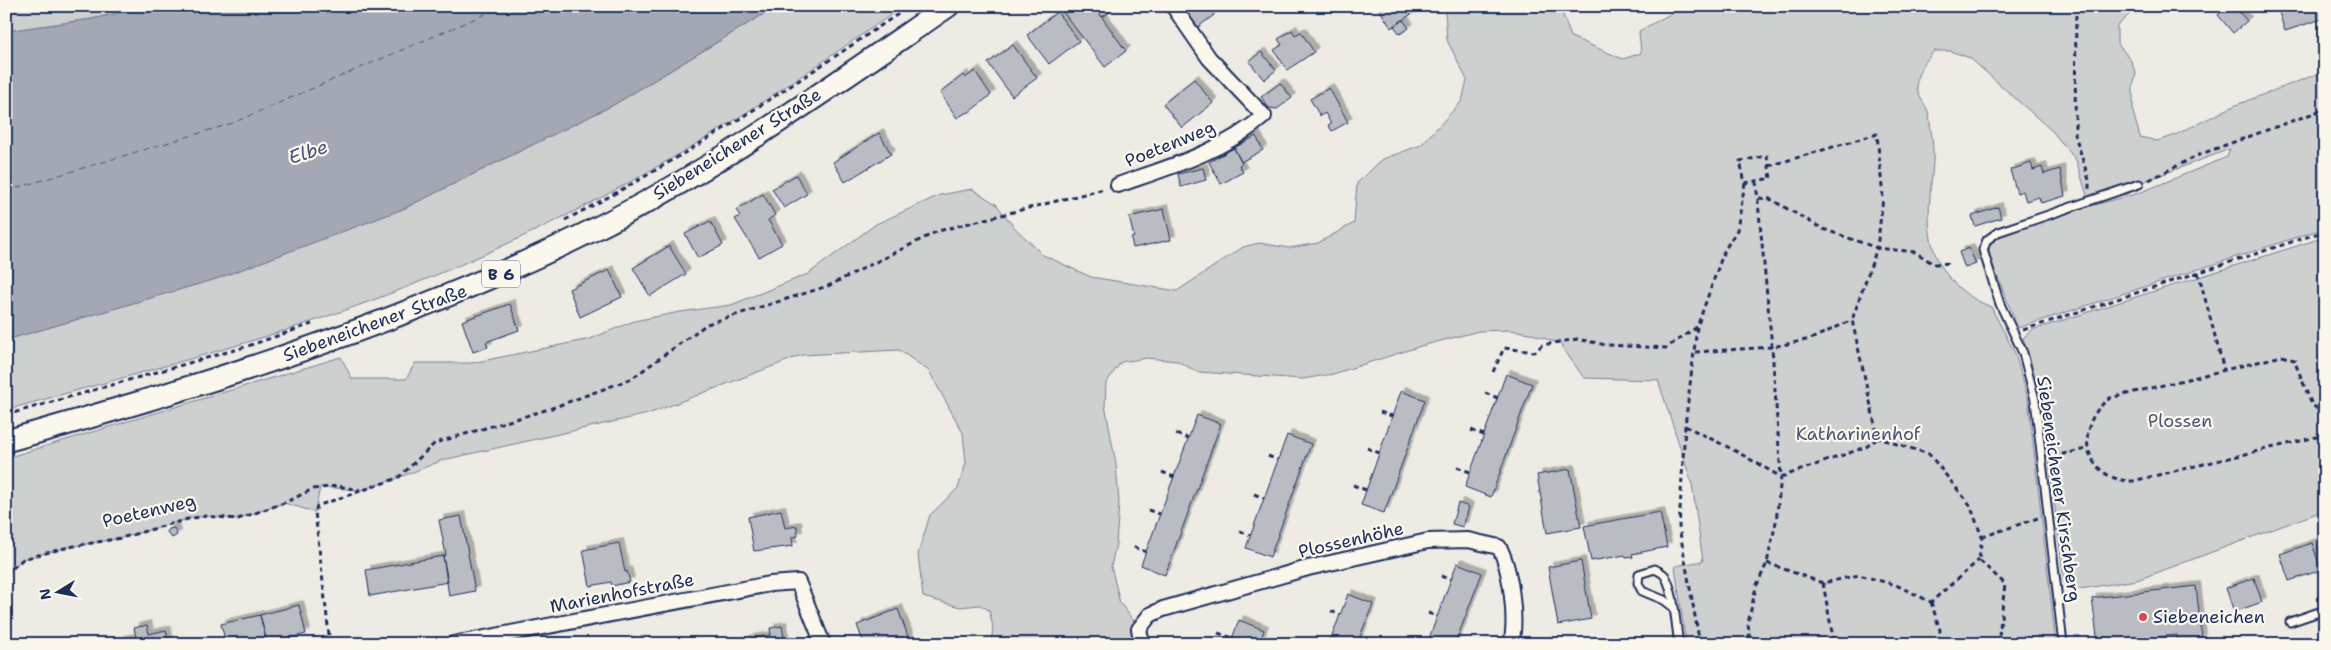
<svg xmlns="http://www.w3.org/2000/svg" width="2331" height="650" font-family="'Shantell Sans',sans-serif">
<defs>
<filter id="shadow"><feDropShadow dx="4.5" dy="-4.5" stdDeviation="0" flood-color="#0004"/></filter>
</defs>
<rect width="100%" height="100%" fill="#eeebe4"/>
<filter id="ink" filterUnits="userSpaceOnUse"><feTurbulence type="fractalNoise" baseFrequency=".02" numOctaves="2"/><feDisplacementMap in="SourceGraphic" scale="10" xChannelSelector="R" yChannelSelector="G"/><feConvolveMatrix kernelMatrix="1 2 1 2 8 2 1 2 1" color-interpolation-filters="sRGB"/></filter>
<g filter="url(#ink)">
<path fill="#cecfcf" stroke="#747f96" d="M6 6H149L92 19 6 31Z
M777 6H904C824 60 745 117 662 164 587 207 509 245 429 278 293 335 148 370 6 410V340L216 279 403 209 615 104Z
M1451 6H1560L1571 37 1623 59 1641 53 1639 31 1685 6H2138L2117 26V43L2130 59 2136 73 2133 88V112L2140 137 2157 141 2173 136 2236 105 2320 73 2325 68V228L2018 328 1990 258 1989 245 1999 235 2091 206 2139 193 2227 157 2230 149 2089 202 2076 160 2052 131 1970 58 1950 51H1934C1925 62 1915 73 1917 88 1918 98 1928 106 1929 116 1931 131 1934 147 1933 162 1931 194 1923 230 1938 260 1950 284 1967 297 1991 307L2015 353 2028 399 2056 644H1686L1675 566 1703 561 1692 484 1658 380 1584 378 1560 344 1530 333 1510 330 1479 331 1421 346 1333 374 1303 379 1198 372 1177 361 1147 358 1121 362 1106 383 1105 405 1116 464 1119 503 1116 544 1111 566 1120 603 1137 625V644H991L993 627 989 610 980 605 960 607 923 597 918 554 930 515 958 488 966 463 963 433 929 371 899 350 802 355 648 414 443 460 398 478 361 490 320 487 315 512 284 503 238 519 205 516 188 519 121 538 69 547 23 559 6 574V458L341 357 352 379H406L415 363H472L590 339 634 321 680 312 731 305 808 274 876 224 940 195 972 189 996 204 1014 227 1043 255 1091 277 1177 291 1243 247 1259 243 1289 248 1318 243 1354 223 1357 183 1383 159 1421 145 1462 101 1467 80 1447 40 1445 12Z
M2325 237V510L2137 580 2074 590 2064 582 2041 395 2023 338 2032 330Z"/>
<path fill="#a3a8b4" stroke="#6d7892" d="M149 6H777L615 104 403 209 216 279 6 340V31L92 19Z"/>
<g fill="none" stroke-linecap="round" stroke-linejoin="round">
<path stroke="#445378" stroke-width="1" stroke-dasharray="6 5" stroke-linecap="butt" d="M6 191 230 124 504 6"/>
</g>
<path fill="#b9bcc3" stroke="#1b2f5e" filter="url(#shadow)" d="M1063 6H1094L1126 51 1105 67 1060 8Z
M1094 6H1106L1110 12 1102 17Z
M1106 6H1118L1110 12Z
M1191 6H1207L1214 15 1198 27 1186 11Z
M1414 6 1417 10 1391 28 1378 7Z
M2228 6H2234L2247 21 2233 33 2218 15Z
M2277 6H2324L2325 18 2285 31Z
M1057 12 1079 41 1049 64 1027 35Z
M1403 20 1409 28 1400 34 1394 26Z
M1292 30 1295 35 1301 32 1314 52 1287 70 1274 50 1282 45 1278 39Z
M1013 45 1037 78 1012 96 988 63Z
M1261 52 1276 70 1264 80 1249 61Z
M975 71 991 95 968 113 967 112 957 118 940 93 963 75 965 78Z
M1194 79 1213 103 1182 128 1163 104Z
M1280 83 1292 98 1277 109 1269 108 1261 97Z
M1329 88 1348 122 1332 131 1328 125 1331 124 1325 113 1320 116 1310 99Z
M879 133 891 154 845 182 833 162Z
M1256 136 1263 150 1241 162 1234 148Z
M1234 148 1242 163 1239 165 1243 172 1221 184 1209 162Z
M2031 163 2033 170 2042 167 2044 174 2060 169 2065 196 2041 203 2039 197 2026 201 2023 191 2017 193 2010 170Z
M1203 168 1206 180 1181 187 1178 174Z
M796 175 807 194 784 208 772 189Z
M763 194 775 215 768 220 782 244 759 257 735 219 740 216 736 210Z
M1998 207 2001 218 1975 226 1972 216Z
M1164 209 1171 240 1133 248 1131 238 1134 237 1129 217Z
M710 221 723 245 698 258 685 234Z
M669 246 686 274 650 296 633 268Z
M1969 248 1976 264 1965 268 1959 252Z
M609 270 622 297 580 317 569 289Z
M510 304 519 330 486 342 488 347 473 352 462 321Z
M1506 374 1532 384 1491 497 1465 487Z
M1401 391 1425 400 1384 513 1361 505Z
M1197 415 1221 424 1165 575 1141 565Z
M1287 435 1311 444 1270 557 1246 548Z
M1570 469 1581 527 1547 533 1537 475Z
M1458 503 1469 507 1463 527 1452 524Z
M781 510 785 528 797 526 798 536 792 537 793 546 754 551 748 517Z
M1660 512 1667 547 1632 554 1633 557 1626 558 1625 555 1591 561 1584 526Z
M461 516 475 591 449 596 443 556 446 555 439 520Z
M174 528 177 535 172 538 167 532 169 529Z
M619 543 625 572 627 571 630 582 612 586 611 582 590 586 583 550Z
M2312 543 2321 570 2289 581 2280 554Z
M443 556 448 582 370 596 366 570Z
M1581 561 1591 619 1558 625 1548 567Z
M1457 563 1482 573 1455 644H1427Z
M2254 578 2262 602 2234 612 2226 588Z
M2196 586 2202 639 2177 643V635L2158 637 2159 644H2145L2144 638 2126 641V644H2098L2092 598Z
M1348 594 1373 604 1357 644H1329Z
M299 605 306 634 267 643 260 615Z
M898 609 910 642 905 644H864L857 625Z
M260 615 267 643 226 644 221 624Z
M1239 620 1264 630 1259 644H1230Z
M147 625 149 634 166 630 169 644H121L120 640 136 637 134 628Z
M782 626 785 644H746L745 640 771 635 770 628Z"/>
<g fill="none" stroke-linecap="round" stroke-linejoin="round">
<g stroke="#1b2f5e" stroke-width="11">
<path id="lane" d="M1673 607 1664 600 1642 591 1638 583 1639 574 1655 569C1658 571 1663 573 1665 576 1674 590 1676 627 1679 644
M2290 622 2325 610
M2063 644 2035 400 2023 353 2000 304 1983 250 1987 240 1998 232 2139 184"/>
</g>
<g stroke="#1b2f5e" stroke-width="18">
<path id="street" d="M1118 185C1169 167 1223 152 1264 116L1209 58 1173 6
M453 644 770 584 798 582 823 644
M1142 644 1139 629 1150 615 1163 609 1308 568 1428 541 1468 540 1499 547C1511 569 1517 620 1511 644"/>
</g>
<g stroke="#1b2f5e" stroke-width="25">
<path id="primary" d="M6 441C206 385 406 323 593 230 718 168 833 85 948 6"/>
</g>
<path stroke="#1b2f5e" stroke-width="3" stroke-dasharray="5 4" stroke-linecap="butt" d="M2076 6 2075 135 2089 180V189
M1769 166 1877 134 1883 198 1877 248 1915 252 1934 264 1952 263
M2149 180 2201 154 2325 109
M1756 181 1772 347 1781 477 1866 447 1878 438
M1759 198 1770 199 1823 229 1877 248 1852 320 1878 438 1929 454 1970 505 1982 537 1979 560 2005 584 1998 644
M565 220C686 158 797 82 910 6
M2198 272 2224 370
M2023 330 2325 231
M1695 352 1772 347 1811 339 1852 320
M1493 372 1504 348 1535 352 1542 345 1577 339 1606 345 1666 348 1697 327
M1485 393 1498 398
M1380 412 1392 416
M2325 414 2312 405 2294 360 2282 356 2110 398C2072 425 2083 481 2133 481L2325 435
M6 415 245 347 312 324
M1685 426 1732 449 1781 477 1776 522 1767 563 1756 587 1748 623 1750 644
M1471 430 1484 435
M1176 434 1188 438
M1367 448 1379 453
M1268 456 1278 460
M2053 456 2087 449
M1457 467 1470 472
M1162 472 1174 477
M1353 485 1366 490
M1254 494 1264 498
M1148 510 1160 514
M1240 531 1250 535
M1982 537 2038 518
M1134 547 1146 552
M1767 563 1823 583 1859 575 1896 585 1931 602 1979 560
M6 574 23 559 69 547 121 538 188 519 205 516 238 519 284 503 313 489 337 486 360 490
M1441 576 1451 580
M1823 583 1834 643
M1931 602 1940 630 1938 644
M1331 611 1340 615
M1428 613 1437 616
M1218 633 1233 638
M330 644 315 512 317 506 398 478 435 443 549 409 631 379 707 324 828 286 938 231 1104 189
M1700 644 1679 527 1685 426 1697 327 1724 251 1737 230 1745 183 1740 161 1767 156 1771 178 1745 183
M1826 644 1835 643"/>
<use href="#lane" stroke="#fbf7ec" stroke-width="7"/>
<use href="#street" stroke="#fbf7ec" stroke-width="14"/>
<use href="#primary" stroke="#fbf7ec" stroke-width="21"/>
</g>
</g>
<circle fill="#d1495b" stroke="#fbf7ec" stroke-width="2" cx="2143" cy="617" r="5"/>
<g text-anchor="middle" dominant-baseline="central" stroke-width="4.5" stroke-linejoin="round" paint-order="stroke">
<rect fill="#fbf7ec" stroke="#5e6b89" stroke-width="1" x="482" y="260.5" width="38" height="27" rx="4"/>
<g font-size="16" font-weight="bold" fill="#1b2f5e">
<text x="501" y="274">B 6</text>
</g>
<g font-size="18" fill="#1b2f5e" stroke="#fbf7ec">
<text transform="translate(737 144) rotate(-32)">Siebeneichener Straße</text>
<text transform="translate(1170 144) rotate(-22)">Poetenweg</text>
<text transform="translate(375 323) rotate(-20)">Siebeneichener Straße</text>
<text transform="translate(2059 489) rotate(82)">Siebeneichener Kirschberg</text>
<text transform="translate(149 511) rotate(-13)">Poetenweg</text>
<text transform="translate(1351 540) rotate(-13)">Plossenhöhe</text>
<text transform="translate(622 593) rotate(-11)">Marienhofstraße</text>
</g>
<g font-size="18" fill="#48577a" stroke="#fbf7ec">
<text x="2180" y="421">Plossen</text>
<text x="1858" y="434">Katharinenhof</text>
</g>
<g font-size="18" fill="#1b2f5e" stroke="#fbf7ec" text-anchor="start">
<text x="2153" y="617">Siebeneichen</text>
</g>
<g font-size="19" font-style="italic" fill="#445378" stroke="#fbf7ec">
<text transform="translate(308 152) rotate(-18)">Elbe</text>
</g>
</g>
<rect width="2331" height="650" fill="none" stroke="#fbf7ec" stroke-width="25"/>
<rect x="12" y="12" width="2306" height="625" fill="none" stroke="#1b2f5e" stroke-width="2" filter="url(#ink)"/>
<g transform="translate(58 592) rotate(260)" stroke="#fbf7ec" stroke-width="4" paint-order="stroke">
<path d="M0-4L9 19L0 12L-9 19Z" fill="#1b2f5e"/>
<text y="-8" font-size="14" font-weight="bold" text-anchor="middle" fill="#1b2f5e">N</text>
</g>
</svg>
